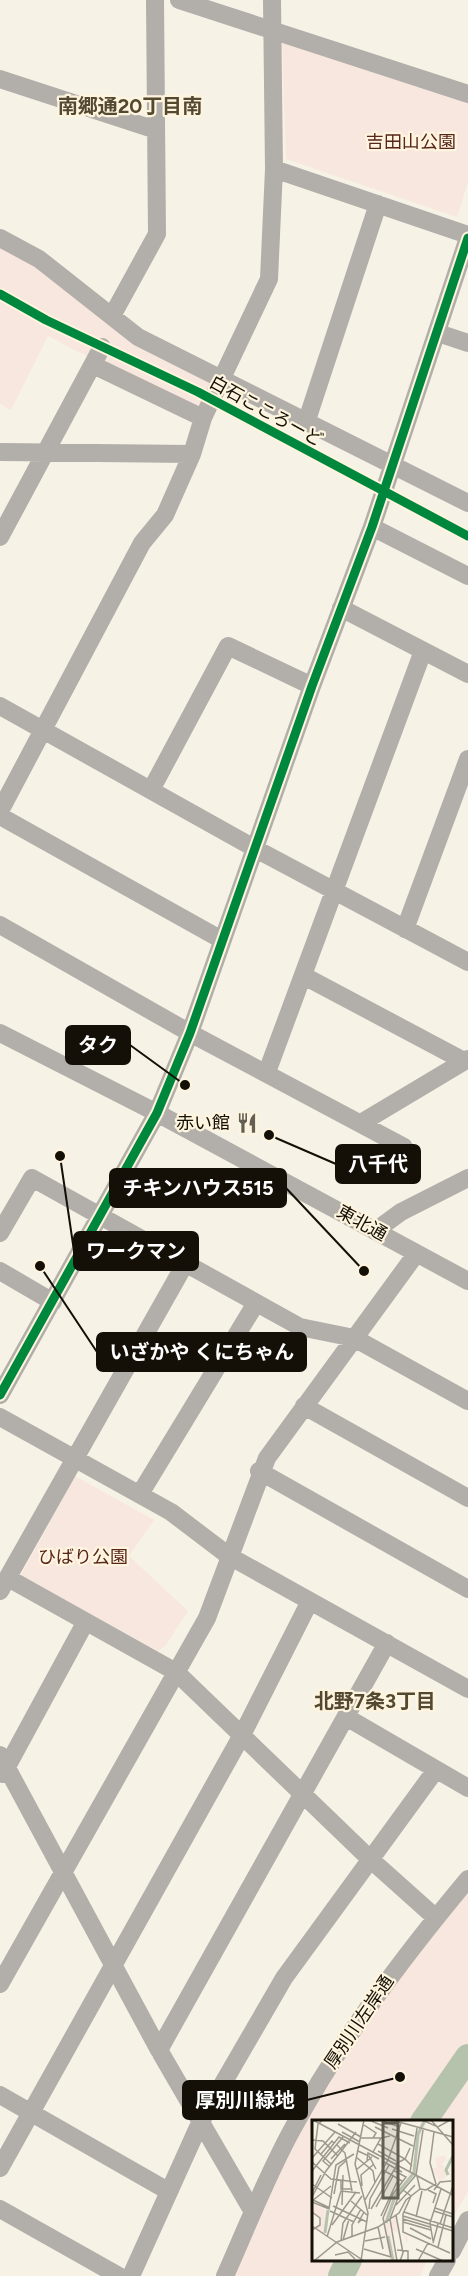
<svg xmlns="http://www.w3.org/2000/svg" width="468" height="2276" font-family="Figtree,'Noto Sans JP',sans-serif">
<rect width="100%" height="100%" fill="#f7f2e6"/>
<path fill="#f8e7de" d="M282 42 468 101V182L457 217 286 159Z
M0 245 213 377 196 413 48 336 11 410 0 404Z
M75 1476 154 1520 129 1556 188 1611 165 1646 158 1651 21 1575Z
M468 1888V2191L452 2219V2122H314V2260H427L420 2276H233L288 2153 357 2032Z"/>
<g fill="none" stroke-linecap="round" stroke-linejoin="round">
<path stroke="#b5c3ad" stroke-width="26" d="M423 2122 468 2057
M341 2276 349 2260"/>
<path stroke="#b2aeaa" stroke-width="18" d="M179 0 468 94
M0 79 156 130
M274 169 468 235
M0 238 39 259 138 337 468 503
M112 316 157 234 155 0
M438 333 468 343
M93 365 203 418
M307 420 378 204
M0 452 192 454 203 418 269 279 274 169 272 0
M372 527 468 576
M0 537 102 347
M341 608 468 674
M0 706 254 848 468 962
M151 790 228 646 312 686
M0 811 142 543 165 515 192 454
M0 816 222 940
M0 925 190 1033 404 1147
M405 929 468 759
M304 976 464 1061
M0 1033 157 1113 468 1281
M267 1072 423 651
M361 1123 468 1059
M375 1231 401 1212 468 1178
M0 1233 32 1178 300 1327 354 1338 468 1401
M0 1271 53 1302
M0 1395 157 1113 190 1033 312 686 372 527 468 238
M304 1406 468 1498
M0 1417 171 1512 229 1556 468 1689
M259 1471 468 1589
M140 1494 256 1303
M8 1578 176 1672 370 1859 436 1918
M0 1591 185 1264
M346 1717 468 1788
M0 1755 159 2050 253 2212
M3 1774 85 1623
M0 1984 207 1618 267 1458 416 1254
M159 2050 387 1643
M0 2095 168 2191
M0 2168 242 1735 310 1601
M0 2209 119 2276
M452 2251 468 2220
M131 2276 200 2123 284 1978 435 1771
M225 2276C247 2227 267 2175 293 2128 342 2038 403 1957 468 1879
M438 2276 447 2260"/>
<g stroke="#fff5de" stroke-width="13">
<path id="cycleway" d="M0 294 46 320 198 392 468 536
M0 1395 157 1113 190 1033 312 686 372 527 468 238"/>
</g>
<use href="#cycleway" stroke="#00873e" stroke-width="9"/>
</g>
<defs>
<g id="restaurant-bare" transform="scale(1.62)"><path d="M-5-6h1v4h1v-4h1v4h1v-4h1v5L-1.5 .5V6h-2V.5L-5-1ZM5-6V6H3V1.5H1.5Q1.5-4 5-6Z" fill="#635f55" stroke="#fff5de" stroke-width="2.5" paint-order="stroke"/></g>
</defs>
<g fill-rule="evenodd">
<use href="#restaurant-bare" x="247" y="1123"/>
</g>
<g text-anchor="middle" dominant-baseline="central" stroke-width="4.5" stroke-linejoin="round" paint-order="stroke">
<g font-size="18" fill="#57251b" stroke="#fff5de">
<text x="411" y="142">吉田山公園</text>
<text x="83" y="1557">ひばり公園</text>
</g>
<g font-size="18" fill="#141007" stroke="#fff5de">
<text transform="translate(266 411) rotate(29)">白石こころーど</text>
<text transform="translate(362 1223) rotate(29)">東北通</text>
<text transform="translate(359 2022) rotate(-56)">厚別川左岸通</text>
</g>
<g font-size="18" fill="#141007" stroke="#fff5de" text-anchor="end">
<text x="230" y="1123">赤い館</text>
</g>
<g font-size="20" font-weight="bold" fill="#534931" stroke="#fff5de">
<text x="130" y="106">南郷通20丁目南</text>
<text x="375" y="1701">北野7条3丁目</text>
</g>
</g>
<g transform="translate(312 2120)">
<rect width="141" height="141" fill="#f7f2e6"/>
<path d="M109 0H116L108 17 105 50 88 74 77 100V103L84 96 88 114 95 116 97 120 94 123 92 116 77 108 84 141H78L71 102 79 77 99 51ZM133 35 134 40 130 44 138 53 128 62 120 48H125L123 38ZM0 83 15 91 16 105 12 114 3 108 8 105 9 98 0 91Z" fill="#f8e7de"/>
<path fill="none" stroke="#b5c3ad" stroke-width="3" d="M136 55 134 50 141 36M74 103 83 76 102 53 106 14 113 0M13 113 16 90M76 116 81 141"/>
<path fill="none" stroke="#9c988d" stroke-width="1.5" d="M1 0 141 75M11 0 6 4 3 29 19 44M57 0 76 8M67 0 88 7M80 0 141 17M110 0 126 7 138 0M119 0 141 25M26 4 49 17M52 5 64 13 61 18M63 7 101 26M80 9 102 16M30 12 48 22M49 18H69M1 20 11 21 26 36M66 24 93 39 83 44M25 25 33 33 40 71M98 28 93 39 100 46M46 31 57 36 64 49M66 31 84 41M61 32 69 18 78 16M9 34 20 21 22 23M44 37 61 51 63 63M0 38 23 12M19 39 33 24M55 41 56 33 67 39M0 42 19 59 45 62M70 45 72 42 90 52M17 46 11 41 31 17M44 50 60 37M71 50 90 61M0 51 27 17 38 23M98 52 105 8M105 56 108 69 114 70 124 64 118 43 122 12M29 61V69H39M0 64 20 78M50 66 49 55 62 44M91 70 99 76 91 94V112L138 133M116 70 124 74 121 83M122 70 128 62 139 61M0 73 9 55M22 74 27 47 35 40M0 77 14 51 44 12M1 80 18 88M53 80 76 40 89 3M0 81 19 66M39 81 55 95M0 82 17 89 24 45 42 34M30 85 31 55M84 85 103 65M21 86 55 102M64 87 81 56M123 88 141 94M57 89 58 79 77 45M59 89 85 45M18 91 42 102M122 91 141 97M0 92 8 98V105L0 110M92 92 141 108M84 95 91 133 88 141M69 96 85 62M91 96 141 111M104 97 110 71M50 99 46 103 52 92M91 99 118 107M91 102 119 110M128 104 141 66M20 105 44 72M0 106 52 141M66 107 71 129M98 108 119 119M40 116V105L49 89M15 117 29 71 48 73M31 120 37 99M29 121 31 103 50 76M53 121 73 117M121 121 118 103 129 69M121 123 126 104M126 127 134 95M52 129 79 137M104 129 131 141M85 130 96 131V141M23 135 36 132 43 139M79 137 71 98 81 74 94 57 81 50M2 141 25 122 66 107 87 93 94 80 108 69M49 141 56 93 43 44 52 0M85 141 78 99 87 75 104 55 111 10M106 141 116 123"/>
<path fill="#635f55" fill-opacity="0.15" stroke="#635f55" stroke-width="3" d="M71 3H86V78H71Z"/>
<rect width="141" height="141" fill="none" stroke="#141007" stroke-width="3"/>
</g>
<path fill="none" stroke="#141007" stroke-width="2" d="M185 1085L130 1045M269 1135L336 1164M364 1271L286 1188M60 1156L74 1251M40 1266L97 1352M400 2077L307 2100"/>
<g fill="#141007" stroke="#fff5de" stroke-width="2">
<circle cx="185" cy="1085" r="6"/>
<circle cx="269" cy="1135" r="6"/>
<circle cx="364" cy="1271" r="6"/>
<circle cx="60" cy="1156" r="6"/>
<circle cx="40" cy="1266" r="6"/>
<circle cx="400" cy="2077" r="6"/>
</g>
<g fill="#141007" stroke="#141007" stroke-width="2">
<rect x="66" y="1026" width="64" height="38" rx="6"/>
<rect x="336" y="1145" width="84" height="38" rx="6"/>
<rect x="110" y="1169" width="176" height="38" rx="6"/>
<rect x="74" y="1232" width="124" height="38" rx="6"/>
<rect x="97" y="1333" width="209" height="38" rx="6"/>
<rect x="183" y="2081" width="124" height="38" rx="6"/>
</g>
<g font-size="20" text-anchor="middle" font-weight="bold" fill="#fff">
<text x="98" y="1052">タク</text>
<text x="378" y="1171">八千代</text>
<text x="198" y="1195">チキンハウス515</text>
<text x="136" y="1258">ワークマン</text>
<text x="202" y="1359">いざかや くにちゃん</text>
<text x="245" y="2107">厚別川緑地</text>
</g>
</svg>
